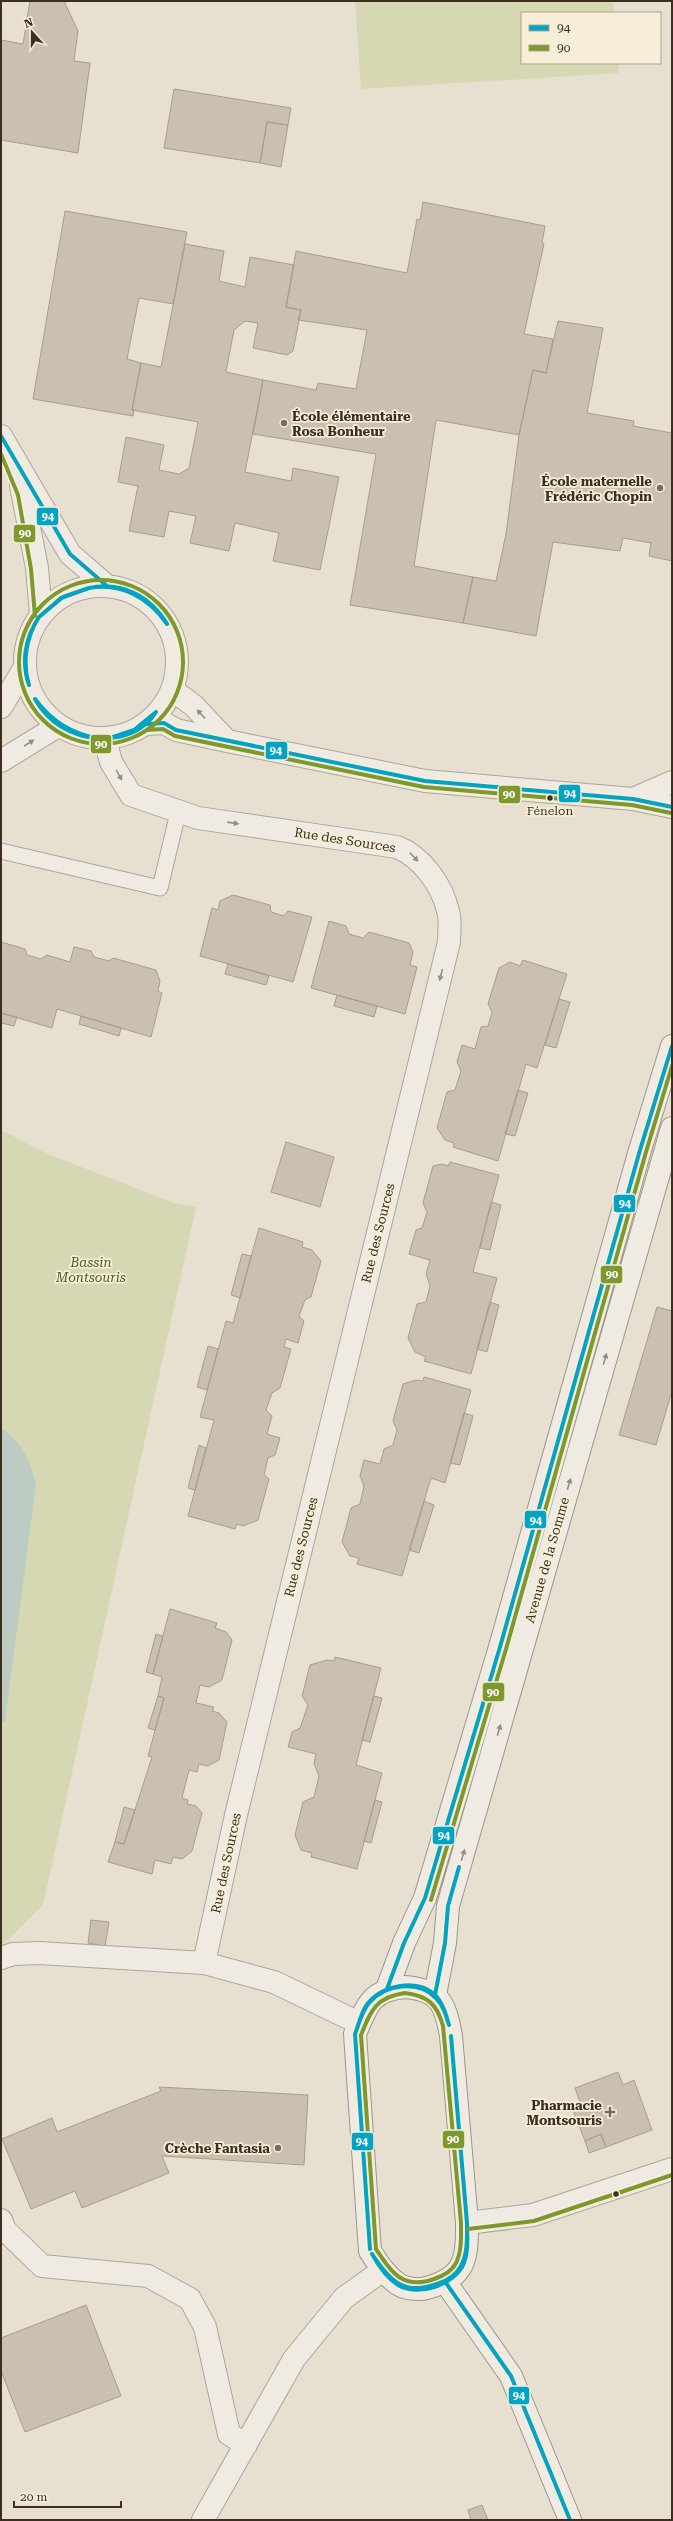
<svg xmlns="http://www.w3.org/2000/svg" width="673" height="2521" font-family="'Roboto Serif',serif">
<rect width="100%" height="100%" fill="#e7e0d1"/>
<path fill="#d6d7b3" d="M355 1H613L614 13H522V63H618L619 73 361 89Z
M1 1130 48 1154 174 1203 196 1207 43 1905 1 1947Z"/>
<path fill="#bcccc2" d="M1 1429C21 1439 31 1464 36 1484L5 1721 1 1722Z"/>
<path fill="#cbbfb2" stroke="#a89c90" d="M30 1H64L78 31 74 61 90 63 78 153 1 140V40L23 44Z
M174 89 291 108 288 125 267 122 260 163 164 148Z
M267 122 288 125 281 167 260 163Z
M423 202 545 226 542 243 544 244 524 334 553 339 546 373 533 370 519 435 436 420 414 566 473 577 463 623 350 605 376 454 253 434 263 380 316 390 318 383 356 389 367 330 298 320 301 310 286 307 296 251 407 273 417 219 420 220Z
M65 211 187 232 173 304 139 298 127 359 141 363 132 410H134L133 416 33 399Z
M185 244 224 251 219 281 245 287 250 257 294 265 286 307 301 310 293 351 287 355 253 348 258 323 245 321 234 330 226 372 263 380 245 472 291 481 293 468 339 477 320 570 273 561 279 533 235 523 229 551 190 543 196 516 169 511 164 537 129 531 138 486 118 482 126 437 164 445 159 470 179 474 189 468 198 422 132 410 141 363 161 367Z
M558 321 603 328 587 413 634 421 633 426 672 433V561L649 556 651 543 623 538 620 551 553 542 536 636 463 623 473 577 496 581 506 534 519 435 533 370 546 373Z
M233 895 270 905 271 912 284 916 288 911 312 917 293 982 200 956 212 908 218 910 220 901Z
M329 921 346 926 349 934 363 938 369 932 409 943 413 952 410 965 417 967 405 1014 311 988Z
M1 942 25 949 27 955 41 959 47 955 70 962 74 947 91 951 94 957 109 961 113 958 156 970 160 981 158 991 162 993 151 1037 57 1009 52 1028 1 1013Z
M523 960 567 974 537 1068 526 1064 498 1161 453 1147 454 1143 445 1140 437 1128 447 1092 455 1090 461 1071 457 1062 462 1045 475 1049 481 1027 488 1026 492 1012 488 1004 499 968 510 962 520 966Z
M228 964 269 976 266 985 225 974Z
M337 995 377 1006 374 1017 334 1006Z
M559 999 570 1002 556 1048 545 1045Z
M1 1013 17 1017 14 1026 1 1023Z
M81 1016 121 1028 119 1036 79 1024Z
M518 1090 528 1093 515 1136 505 1134Z
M286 1142 334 1157 320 1207 271 1192Z
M450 1162 499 1175 473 1272 497 1278 471 1374 424 1361 426 1357 415 1352 408 1338 417 1304 426 1302 430 1286 426 1274 430 1260 409 1254 416 1230 422 1228 427 1212 423 1203 433 1166 442 1164 448 1166Z
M491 1202 501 1205 490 1250 480 1248Z
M259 1228 303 1242 302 1247 312 1250 321 1261 311 1297 305 1300 299 1316 304 1321 298 1343 286 1339 284 1347 291 1349 280 1388 272 1393 266 1410 272 1416 267 1434 280 1438 275 1455 268 1458 264 1475 269 1479 258 1520 243 1526 237 1524 235 1529 188 1516 214 1420 200 1417 226 1321 233 1323Z
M242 1254 251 1256 240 1298 231 1295Z
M490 1302 499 1305 487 1352 477 1349Z
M657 1307 672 1311V1391L656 1445 619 1435Z
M208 1346 218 1349 207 1390 197 1387Z
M424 1377 471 1390 445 1483 431 1478 402 1576 357 1564 359 1558 350 1556 342 1542 351 1508 360 1504 364 1486 360 1476 364 1460 380 1464 384 1449 393 1445 397 1430 393 1421 403 1384 416 1380 423 1381Z
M464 1413 473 1416 460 1465 450 1463Z
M199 1445 206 1448 195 1490 188 1488Z
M424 1501 434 1505 419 1553 409 1550Z
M170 1609 217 1623 215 1628 226 1632 232 1640 222 1680 209 1687 200 1685 196 1703 214 1707 212 1711 219 1713 227 1722 219 1760 208 1766 199 1764 197 1772 189 1770 182 1798 188 1800 187 1804 196 1806 202 1813 192 1851 182 1859 173 1857 171 1864 155 1860 152 1874 108 1862 115 1842 124 1844 152 1757 148 1756 164 1698 158 1696 162 1677 153 1674Z
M156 1634 163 1636 153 1674 146 1672Z
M335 1657 381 1668 356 1765 382 1773 357 1869 311 1857 312 1853 301 1850 295 1835 303 1802 314 1797 319 1776 314 1764 316 1754 288 1747 292 1732 300 1728 308 1705 302 1696 310 1665 327 1660 334 1661Z
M158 1696 164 1698 155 1730 148 1728Z
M374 1696 382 1698 370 1742 362 1740Z
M375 1800 382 1802 371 1843 364 1841Z
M124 1807 135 1810 124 1844 115 1842Z
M91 1920 109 1922 105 1946 88 1943Z
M618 2072 623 2085 634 2080 652 2130 606 2147 601 2134 585 2141 571 2105 580 2102 575 2088Z
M159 2087 308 2095 304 2165 162 2156 169 2173 82 2208 75 2191 31 2209 2 2139 52 2118 57 2132 161 2091Z
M601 2134 606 2147 589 2153 585 2141Z
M86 2305 121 2396 25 2432 1 2371V2338Z
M482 2505 488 2520H471L468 2510Z"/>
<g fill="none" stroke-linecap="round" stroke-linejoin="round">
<g stroke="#ada599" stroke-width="17">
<path id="lane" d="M1 851 160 888 178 813"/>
</g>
<g stroke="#ada599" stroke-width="24">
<path id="street" d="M1 436 70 554 107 586
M21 486 37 568 41 615
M25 662a76 76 0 1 1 152 0a76 76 0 1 1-152 0Z
M173 690 194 706 227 741
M1 707 25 667
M147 724 164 723 176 730 227 741 425 781 633 799 672 807
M105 739 111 762 131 795 198 818 397 847C422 857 442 885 448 911 451 920 449 933 449 942L236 1815 204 1963
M1 761 58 726
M633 799 672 782
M1 1958 13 1954 39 1953 204 1963 274 1982 359 2023
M1 2220 5 2230 42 2266 148 2276 190 2299 205 2327 229 2434 246 2445
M467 2223 533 2215 672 2169
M203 2520 294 2359 344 2298 383 2270"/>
</g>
<g stroke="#9c958a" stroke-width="24">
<path id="secondary" d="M405 1987C440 1990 445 2003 451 2036L467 2223C467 2259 466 2277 427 2288 419 2290 405 2289 398 2284 386 2276 378 2263 370 2251L355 2034C367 2005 371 1990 405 1987Z
M387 1989 404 1943 425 1898 500 1647 640 1150 672 1046
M435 1995 445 1943 448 1906 672 1128
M446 2283 511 2376 570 2520"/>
</g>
<use href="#lane" stroke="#efebe3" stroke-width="15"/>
<use href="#street" stroke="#efebe3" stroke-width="22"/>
<use href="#secondary" stroke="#efebe3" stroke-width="22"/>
<g stroke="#f7eed8" stroke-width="7">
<path id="bus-1" d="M1 436 70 554 107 586
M89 588C121 581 150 596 167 624
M89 588C121 582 149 598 167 624
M39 617 61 598 89 588
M39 617 63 597 89 588
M29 685C21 662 25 638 39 617
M29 685C22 663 26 637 39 617
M35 699C52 722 72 734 100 739
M35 699C49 724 72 736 100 739
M147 724 164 723 176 730 425 781 633 799 672 807
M110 738 134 730 156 712
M110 738C129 737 146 728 156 712
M387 1989 404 1943 425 1898 500 1647 640 1150 672 1046
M435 1995 445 1943 448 1906 459 1867
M355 2034 370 2249
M355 2034 370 2249
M355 2034C359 2024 361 2012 368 2003 383 1985 417 1978 435 1995 443 2003 446 2015 449 2025
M355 2034C359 2024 362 2011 369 2003 384 1985 418 1979 436 1998 443 2005 446 2015 449 2025
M451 2036 467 2223
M372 2254C390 2281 404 2296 437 2284 447 2281 456 2275 461 2266 468 2253 467 2237 467 2223
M372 2254C378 2265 387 2278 398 2285 418 2297 455 2285 464 2263 469 2250 467 2236 467 2223
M446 2283 511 2376 570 2520"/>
</g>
<g stroke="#f7eed8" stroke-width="7">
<path id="bus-2" d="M1 454 18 495 31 569 35 616
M19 662a82 82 0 1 1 164 0a82 82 0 1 1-164 0Z
M147 730 163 729 175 736 424 787 632 805 671 813
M431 1900 506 1649 646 1152 672 1066
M405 1993C428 1996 437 2004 443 2026L461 2223C461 2236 462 2251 456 2263 452 2271 443 2276 434 2279 403 2290 392 2273 376 2249L361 2035C371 2010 376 1997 405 1993Z
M468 2229 534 2221 672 2175"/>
</g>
<use href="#bus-1" stroke="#03a3c5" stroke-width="4"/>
<use href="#bus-2" stroke="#7c982e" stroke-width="4"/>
</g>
<defs><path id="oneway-solid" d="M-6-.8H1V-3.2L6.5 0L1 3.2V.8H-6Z"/></defs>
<g fill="#968c82">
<use href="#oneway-solid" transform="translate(201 714) rotate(-133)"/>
<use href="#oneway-solid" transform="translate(29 743) rotate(-32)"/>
<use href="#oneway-solid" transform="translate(119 775) rotate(60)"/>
<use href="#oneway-solid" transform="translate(233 823) rotate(8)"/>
<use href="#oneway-solid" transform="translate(414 857) rotate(47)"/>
<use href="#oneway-solid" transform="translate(441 975) rotate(104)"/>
<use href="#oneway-solid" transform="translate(605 1359) rotate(-74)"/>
<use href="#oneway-solid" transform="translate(569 1484) rotate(-74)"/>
<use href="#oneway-solid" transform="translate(499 1730) rotate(-74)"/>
<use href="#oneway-solid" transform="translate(463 1855) rotate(-74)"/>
</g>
<g fill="#786c5e" stroke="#f7eed8" stroke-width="1.5">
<circle cx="284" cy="423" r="4"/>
<circle cx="660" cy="488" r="4"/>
<path d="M608 2106h4v4h4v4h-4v4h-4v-4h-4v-4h4z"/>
<circle cx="278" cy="2148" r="4"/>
</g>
<g fill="#3d2e20" stroke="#f7eed8" stroke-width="1.5">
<circle cx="550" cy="798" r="3.5"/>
<circle cx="616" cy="2194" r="3.5"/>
</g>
<g text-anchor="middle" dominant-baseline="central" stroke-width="3.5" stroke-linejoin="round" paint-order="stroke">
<g font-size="12" fill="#3d2e20" stroke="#f7eed8">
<text x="550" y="811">Fénelon</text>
</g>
<g font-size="13" font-weight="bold" fill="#3d2e20" stroke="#f7eed8" text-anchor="end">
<text x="292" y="416" text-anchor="start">École élémentaire<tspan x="292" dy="15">Rosa Bonheur</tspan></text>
<text x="652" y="481">École maternelle<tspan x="652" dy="15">Frédéric Chopin</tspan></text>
<text x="602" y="2105">Pharmacie<tspan x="602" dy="15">Montsouris</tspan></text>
<text x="270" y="2148">Crèche Fantasia</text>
</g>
<g font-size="13" fill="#3d2e20" stroke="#f7eed8">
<text transform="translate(345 840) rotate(9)">Rue des Sources</text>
<text transform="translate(378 1233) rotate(-76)">Rue des Sources</text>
<text transform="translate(301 1547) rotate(-76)">Rue des Sources</text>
<text transform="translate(547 1560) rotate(-74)">Avenue de la Somme</text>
<text transform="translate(226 1863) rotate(-78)">Rue des Sources</text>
</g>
<g font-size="13" font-style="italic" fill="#4d5a26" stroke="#f7eed8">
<text x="91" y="1262">Bassin<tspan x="91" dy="15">Montsouris</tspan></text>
</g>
</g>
<g stroke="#f7eed8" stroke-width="1.5">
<rect x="36" y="507" width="23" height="19" rx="4" fill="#03a3c5"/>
<rect x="13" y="524" width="23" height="19" rx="4" fill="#7c982e"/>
<rect x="90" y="734" width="22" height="20" rx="4" fill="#7c982e"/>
<rect x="265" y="741" width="23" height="19" rx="4" fill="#03a3c5"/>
<rect x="558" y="784" width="23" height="19" rx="4" fill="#03a3c5"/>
<rect x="498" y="785" width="23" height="19" rx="4" fill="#7c982e"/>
<rect x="613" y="1194" width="23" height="19" rx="4" fill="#03a3c5"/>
<rect x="600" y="1265" width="23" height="19" rx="4" fill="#7c982e"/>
<rect x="524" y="1510" width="23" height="19" rx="4" fill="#03a3c5"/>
<rect x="482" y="1682" width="23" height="20" rx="4" fill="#7c982e"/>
<rect x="432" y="1826" width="23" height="19" rx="4" fill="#03a3c5"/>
<rect x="442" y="2130" width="23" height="19" rx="4" fill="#7c982e"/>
<rect x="351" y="2132" width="23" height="19" rx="4" fill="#03a3c5"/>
<rect x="508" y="2386" width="22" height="19" rx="4" fill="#03a3c5"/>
</g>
<g font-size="11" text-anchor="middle" font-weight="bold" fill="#fff">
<text x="48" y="520">94</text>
<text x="25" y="537">90</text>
<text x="101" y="748">90</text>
<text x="276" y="754">94</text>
<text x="570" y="797">94</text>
<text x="509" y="798">90</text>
<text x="625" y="1207">94</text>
<text x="612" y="1278">90</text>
<text x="536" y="1524">94</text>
<text x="493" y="1696">90</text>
<text x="444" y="1839">94</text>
<text x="453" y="2143">90</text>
<text x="362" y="2145">94</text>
<text x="519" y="2399">94</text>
</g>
<rect width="673" height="2521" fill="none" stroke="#3d2e20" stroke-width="4"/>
<rect x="521" y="12" width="140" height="52" fill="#f7eed8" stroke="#ada18e"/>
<rect x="529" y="25" width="20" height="6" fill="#03a3c5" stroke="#ada18e"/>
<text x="557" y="32" font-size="12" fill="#3d2e20">94</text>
<rect x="529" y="45" width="20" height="6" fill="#7c982e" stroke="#ada18e"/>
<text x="557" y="52" font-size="12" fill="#3d2e20">90</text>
<g transform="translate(32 32) rotate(339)" stroke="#f7eed8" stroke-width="3" paint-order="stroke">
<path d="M0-3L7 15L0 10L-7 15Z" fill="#3d2e20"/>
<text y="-6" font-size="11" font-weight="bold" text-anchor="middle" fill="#3d2e20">N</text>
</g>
<path d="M14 2501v6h107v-6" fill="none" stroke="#3d2e20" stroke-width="2"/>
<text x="20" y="2501" font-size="12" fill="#3d2e20" stroke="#f7eed8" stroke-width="3" paint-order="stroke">20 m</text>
</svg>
